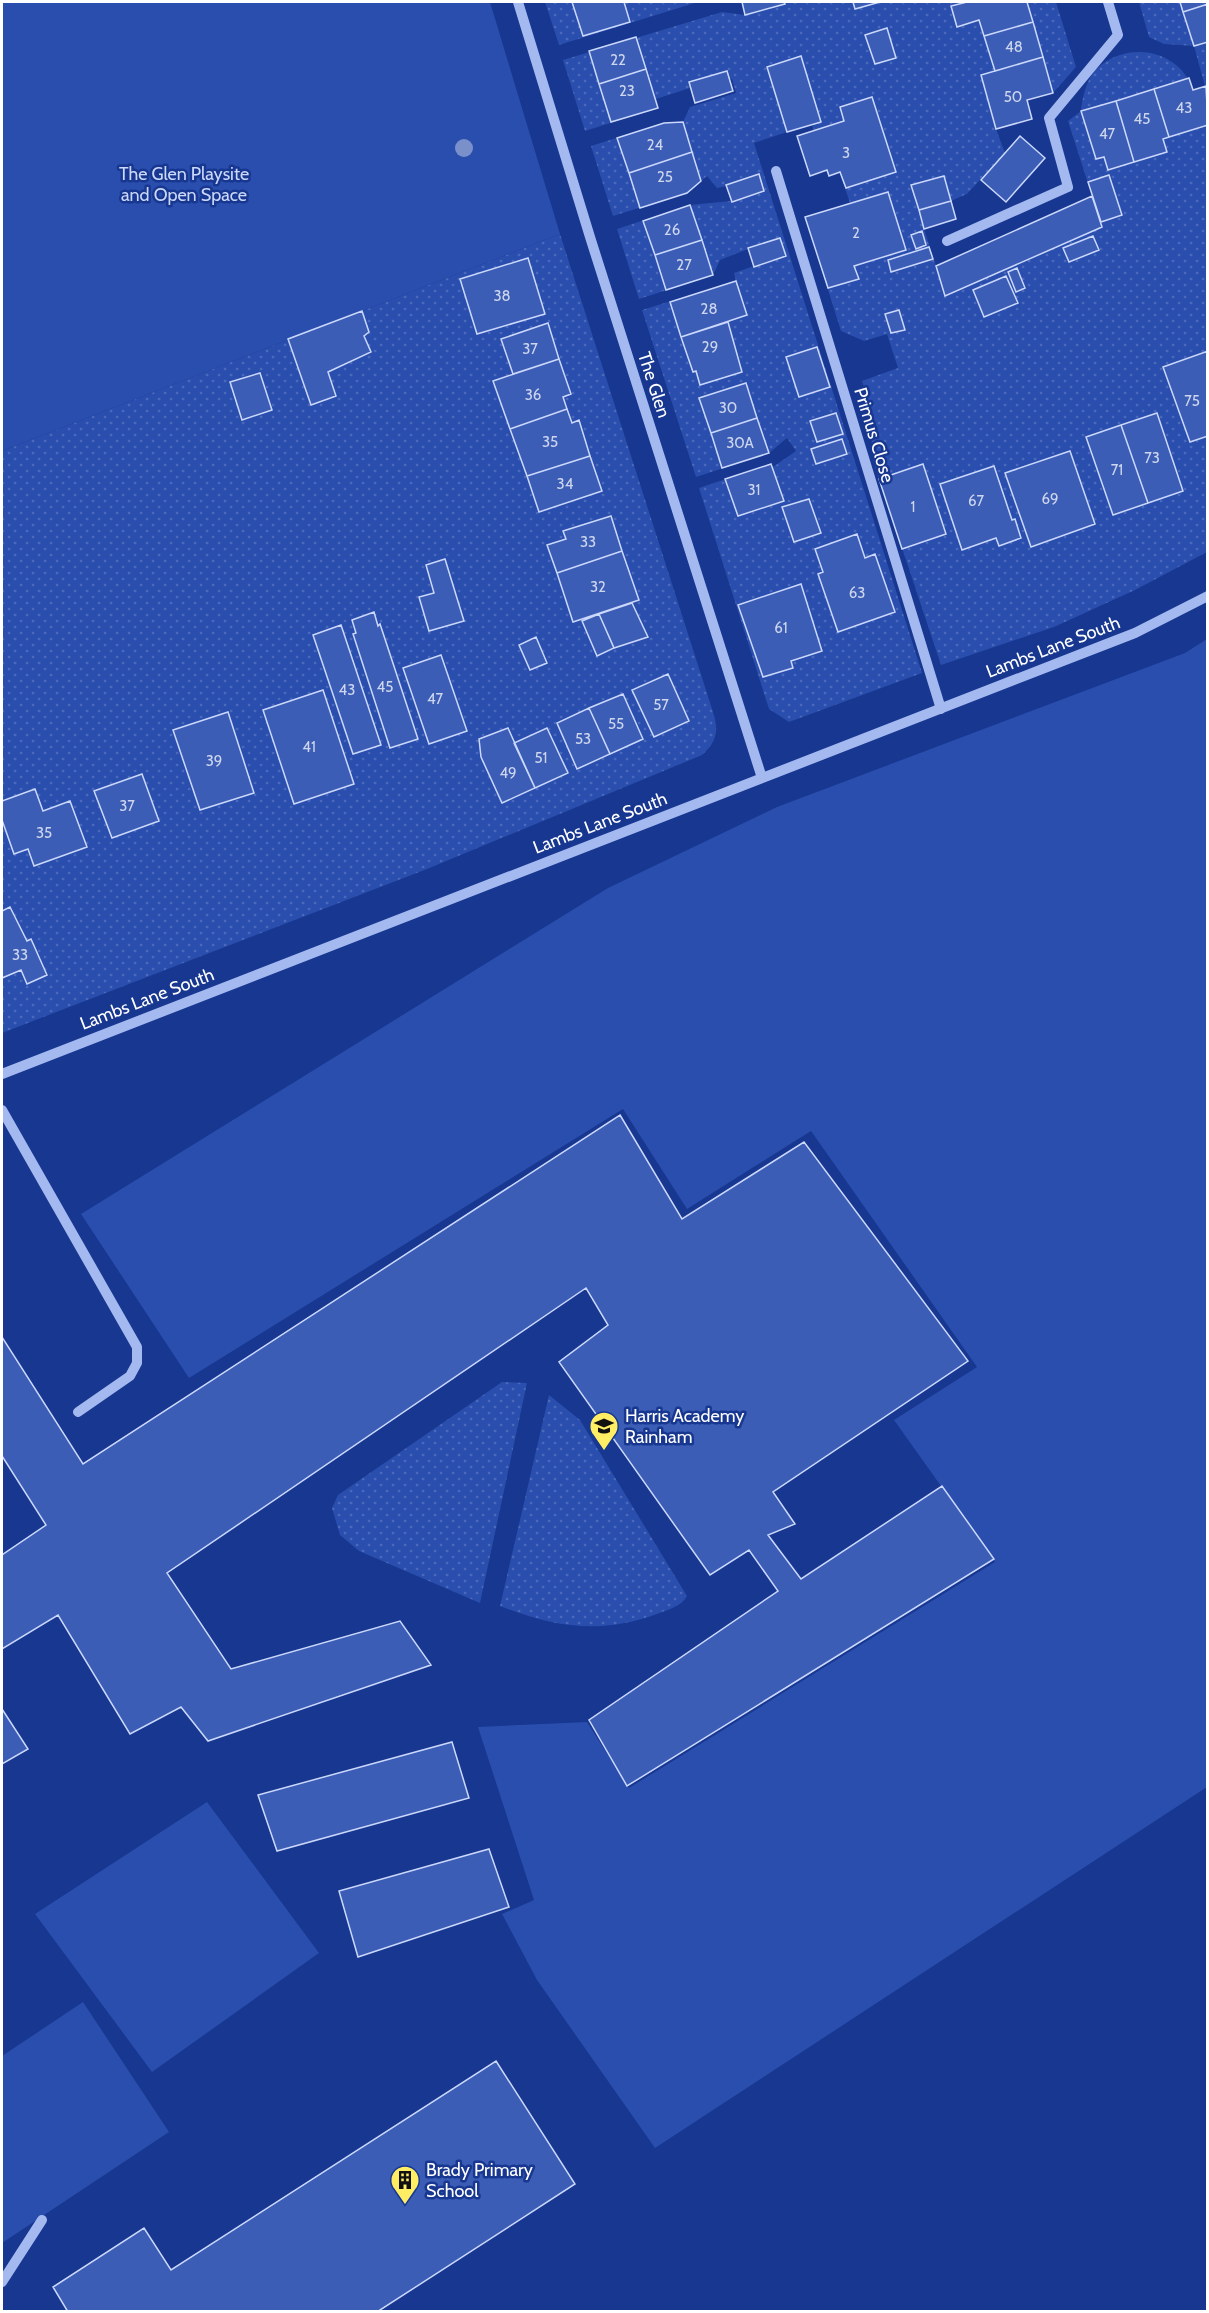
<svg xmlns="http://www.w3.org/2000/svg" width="1209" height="2313" font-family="Cabin,sans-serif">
<defs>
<pattern id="grass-dots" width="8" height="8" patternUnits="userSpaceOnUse" patternTransform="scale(1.5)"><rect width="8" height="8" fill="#2a4eae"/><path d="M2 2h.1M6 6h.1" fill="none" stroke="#4a69ba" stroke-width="1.8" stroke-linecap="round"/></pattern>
</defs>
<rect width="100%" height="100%" fill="#173790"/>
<path fill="url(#grass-dots)" d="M545 2H698L559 45Z
M742 2H1056L1076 67 1053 93 1027 100 1032 119 996 129 1005 153 967 194 951 201 956 219 924 229 946 296 1102 227 1068 121 1081 111C1083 94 1087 76 1101 65 1132 41 1180 51 1193 90L1205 86 1194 46 1164 44 1149 37 1139 2H1207V552L1135 590 1054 627 941 665 873 461 868 399 862 381 898 368 887 334 864 341 841 331 805 217 850 203 840 173 829 176 827 170 810 176 797 136 814 131 812 124 821 122 801 57 767 67 787 132 754 143 922 673 789 722 769 709 699 488 771 464 773 467 796 451 787 438 769 453 696 477 642 310 736 281 734 273 754 266 748 249 720 260 713 275 639 299 617 229 690 205 731 201 726 186 717 188 707 176 687 193 613 216 591 146 664 123 683 122 690 107 736 93 732 79H729L726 71 689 82 690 88 656 99 658 108 585 131 563 60 722 12 745 15Z
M560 234 713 712C719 730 717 742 702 755L427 869 2 1033V451Z
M502 1382 527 1383 480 1603 359 1551 340 1535 332 1508 338 1495Z
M549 1395 580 1420 687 1596C681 1607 669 1609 657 1614 599 1635 555 1627 500 1606Z"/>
<path fill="#2a4eae" d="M2 2H490L560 234 2 451Z
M1207 639V1787L655 2148 537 1980 502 1914 534 1900 478 1727 587 1722 629 1788 995 1562 894 1420 977 1367 811 1131 687 1209 623 1109 189 1378 81 1214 608 888 777 807 1185 653Z
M207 1802 319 1953 152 2072 35 1914Z
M83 2002 169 2132 2 2243V2056Z"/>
<path fill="#3b5db6" stroke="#cbd8fb" stroke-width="1.5" d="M572 2H624L630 22 583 36Z
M742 2H784L785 4 745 15Z
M853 2H880L855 9Z
M967 2H1027L1033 22 984 36 979 20 957 27 951 6Z
M1180 2H1208V4L1183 12Z
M1208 4V42L1194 46 1183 12Z
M1033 22 1043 57 995 71 984 36Z
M887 28 896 58 875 64 865 35Z
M636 37 646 69 599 84 589 51Z
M801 56 821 122 787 132 767 67Z
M1043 57 1053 93 1027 100 1032 119 996 129 981 75Z
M646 69 658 108 611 122 599 84Z
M727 71 733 91 695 103 689 82Z
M1189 78 1193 90 1206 86 1208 125 1169 137 1154 89Z
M1154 89 1169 137 1163 139 1167 152 1134 162 1116 101Z
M872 97 896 172 846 188 840 172 829 176 827 170 810 176 797 136 844 121 840 107Z
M1116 101 1134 162 1108 170 1104 157 1096 159 1081 111Z
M683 122 692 152 629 173 617 138 664 123Z
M1020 136 1045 158 1006 202 981 180Z
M692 152 701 181 687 193 640 208 629 173Z
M759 174 764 191 732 202 726 185Z
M1109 175 1122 215 1101 222 1088 182Z
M944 176 951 201 919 210 911 185Z
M888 192 906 250 854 266 859 279 828 288 805 217Z
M1092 196 1102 227 945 296 936 266Z
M951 201 956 219 924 229 919 210Z
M690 205 702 240 655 255 643 221Z
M922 231 926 245 916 249 911 235Z
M1093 236 1099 250 1069 262 1063 248Z
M780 238 786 256 754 267 748 248Z
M702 240 713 275 666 290 655 255Z
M929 247 933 259 891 272 888 260Z
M528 258 545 314 477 334 460 279Z
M1017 268 1025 288 1016 292 1008 272Z
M1006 276 1018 303 984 317 973 290Z
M736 281 747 315 681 337 670 302Z
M899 310 905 330 891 333 885 314Z
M362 311 369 332 364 336 371 352 328 372 336 396 311 405 288 339Z
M728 322 742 372 700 385 696 371 693 372 681 337Z
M548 323 559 359 513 374 501 339Z
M817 347 830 387 799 397 786 357Z
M1208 351V436L1190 442 1163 367Z
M559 359 571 394 563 397 567 409 510 429 493 381Z
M260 373 272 410 242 420 230 382Z
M746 383 757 418 711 433 699 398Z
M567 409 572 423 579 420 590 456 527 476 510 429Z
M836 413 843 434 817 442 810 421Z
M1157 413 1183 491 1148 503 1121 425Z
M757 418 769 453 722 468 711 433Z
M1121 425 1148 503 1113 515 1086 437Z
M842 439 847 454 816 464 811 449Z
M1070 451 1095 524 1031 547 1005 473Z
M590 456 602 491 539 512 527 476Z
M771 464 784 501 738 516 725 479Z
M923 464 946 534 902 549 879 479Z
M994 466 1012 520 1015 519 1021 538 999 546 996 538 962 550 940 484Z
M809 499 821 533 794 542 782 507Z
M611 516 622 551 557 573 547 545 566 539 563 531Z
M857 534 865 558 875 554 895 612 838 632 818 574 823 572 815 549Z
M622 551 639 600 573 622 557 573Z
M445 559 464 621 429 631 419 597 434 593 426 565Z
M801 584 822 651 791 661 793 668 763 677 738 605Z
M632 603 648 637 614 648 599 614Z
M374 612 378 626 380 624 418 739 390 748 353 634 356 633 352 620Z
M599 614 614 648 597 656 582 621Z
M341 625 381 745 353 754 313 635Z
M536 637 547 663 530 670 519 645Z
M441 655 467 731 429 744 403 668Z
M668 674 689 721 654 737 632 690Z
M323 690 354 784 294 804 263 710Z
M623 694 643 739 610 754 589 708Z
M589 708 610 754 577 769 557 723Z
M228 712 254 793 200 810 173 730Z
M508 728 535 788 502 803 481 757 479 739Z
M547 728 568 773 535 788 514 743Z
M142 774 159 821 112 838 94 791Z
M35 789 43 811 70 801 87 847 34 866 28 849 14 854 2 820V801Z
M10 907 27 941 31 939 47 975 27 984 21 970 2 978V911Z
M620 1115 682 1219 804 1142 968 1361 773 1492 795 1524 768 1535 801 1579 942 1486 994 1559 627 1786 589 1720 778 1591 749 1550 710 1575 559 1362 608 1325 586 1288 167 1573 231 1669 400 1621 431 1665 208 1741 181 1707 130 1734 58 1615 2 1649V1555L46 1525 2 1456V1337L83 1464Z
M2 1709 28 1749 2 1764Z
M452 1742 469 1798 277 1851 258 1795Z
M489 1849 509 1907 358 1957 339 1891Z
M496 2061 575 2184 377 2312H68L53 2287 144 2228 171 2270Z"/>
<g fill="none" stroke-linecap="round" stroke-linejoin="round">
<path stroke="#a4b9f0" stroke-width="10" d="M518 2 590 237 762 778
M776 171 941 709
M947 241 1068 187 1049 118 1118 35 1108 2
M2 1074 1104 645 1135 633 1208 596
M2 1110 137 1347V1363L130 1376 78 1412
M2 2282 42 2220"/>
</g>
<circle fill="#7a90cb" cx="464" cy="148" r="9"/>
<defs>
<g id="school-pin" transform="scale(1.5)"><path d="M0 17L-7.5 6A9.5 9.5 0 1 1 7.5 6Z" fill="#ffed63" stroke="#173790"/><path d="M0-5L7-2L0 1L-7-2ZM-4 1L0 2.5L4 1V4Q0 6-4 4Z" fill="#111"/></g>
<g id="building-pin" transform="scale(1.5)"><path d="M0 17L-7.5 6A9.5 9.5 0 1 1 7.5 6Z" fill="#ffed63" stroke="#173790"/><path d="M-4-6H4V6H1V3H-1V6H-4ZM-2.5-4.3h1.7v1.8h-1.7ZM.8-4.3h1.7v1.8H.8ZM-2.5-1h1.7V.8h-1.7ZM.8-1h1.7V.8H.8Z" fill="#111"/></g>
</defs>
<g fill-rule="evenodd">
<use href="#school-pin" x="604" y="1426"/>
<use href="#building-pin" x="405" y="2180"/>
</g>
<g text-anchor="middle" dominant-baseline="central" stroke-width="5" stroke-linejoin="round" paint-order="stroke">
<g font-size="15" fill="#ced6ed">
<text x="1014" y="47">48</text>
<text x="618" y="60">22</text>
<text x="627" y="91">23</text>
<text x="1013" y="97">50</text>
<text x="1184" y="108">43</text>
<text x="1142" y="119">45</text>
<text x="1107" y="134">47</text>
<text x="655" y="145">24</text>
<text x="846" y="153">3</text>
<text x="665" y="177">25</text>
<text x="672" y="230">26</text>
<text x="856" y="233">2</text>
<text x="684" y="265">27</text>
<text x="502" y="296">38</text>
<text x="709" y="309">28</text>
<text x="710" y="347">29</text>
<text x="530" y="349">37</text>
<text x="533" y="395">36</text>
<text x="1192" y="401">75</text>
<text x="728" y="408">30</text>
<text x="550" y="442">35</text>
<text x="740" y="443">30A</text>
<text x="1152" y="458">73</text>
<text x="1117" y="470">71</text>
<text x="565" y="484">34</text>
<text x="754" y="490">31</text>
<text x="1050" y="499">69</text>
<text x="976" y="501">67</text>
<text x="913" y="507">1</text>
<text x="588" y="542">33</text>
<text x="598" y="587">32</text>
<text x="857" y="593">63</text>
<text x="781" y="628">61</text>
<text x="385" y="687">45</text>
<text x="347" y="690">43</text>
<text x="435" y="699">47</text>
<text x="661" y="705">57</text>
<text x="616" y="724">55</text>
<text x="583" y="739">53</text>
<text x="309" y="747">41</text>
<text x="541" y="758">51</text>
<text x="214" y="761">39</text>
<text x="508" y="773">49</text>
<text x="127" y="806">37</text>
<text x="44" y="833">35</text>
<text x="20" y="955">33</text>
</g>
<g font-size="18" fill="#cbd8fb" stroke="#173790">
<text x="184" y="174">The Glen Playsite<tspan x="184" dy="21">and Open Space</tspan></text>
</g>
<g font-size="18" fill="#fff" stroke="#173790">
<text transform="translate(654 385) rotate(72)">The Glen</text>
<text transform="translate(874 435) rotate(73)">Primus Close</text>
<text transform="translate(1053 647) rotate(-21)">Lambs Lane South</text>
<text transform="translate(600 823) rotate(-21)">Lambs Lane South</text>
<text transform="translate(147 999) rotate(-21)">Lambs Lane South</text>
</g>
<g font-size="18" fill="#fff" stroke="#173790" text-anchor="start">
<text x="625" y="1416">Harris Academy<tspan x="625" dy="21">Rainham</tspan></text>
<text x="426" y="2170">Brady Primary<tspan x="426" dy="21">School</tspan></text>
</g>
</g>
<rect width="1209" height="2313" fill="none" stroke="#ffffff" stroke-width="6"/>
</svg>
